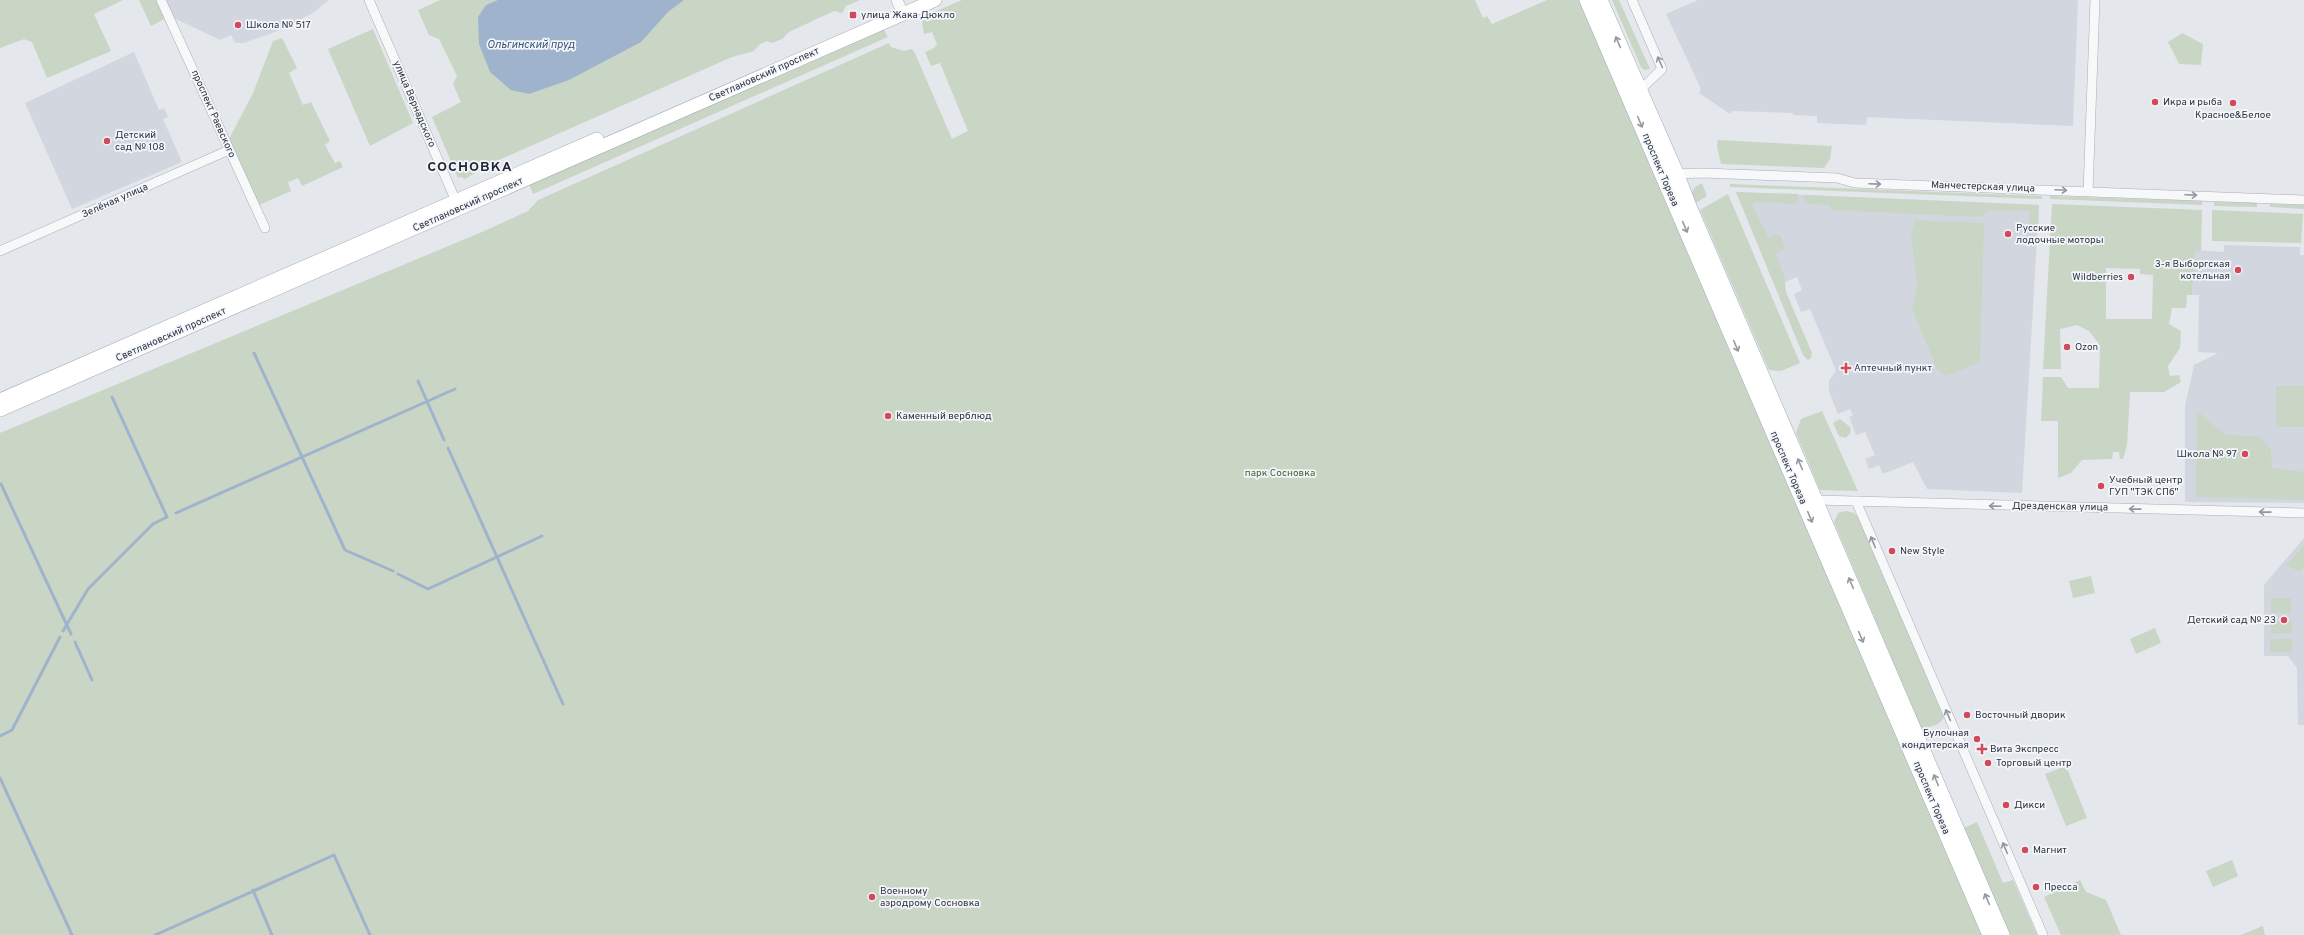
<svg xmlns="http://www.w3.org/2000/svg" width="2304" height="935" font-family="Overpass,sans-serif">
<rect width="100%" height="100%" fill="#e4e7ec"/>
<path fill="#d2d6de" d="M166 0H329L313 13 275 32 244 43H235L231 35 220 40 174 18Z
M1698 0H2078L2073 126 1867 117 1866 125 1817 123V116L1793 115V113L1732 111 1730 114 1699 93 1701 89 1666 14Z
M134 52 159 110 164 108 168 117 163 119 182 162 72 209 25 103Z
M1736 192 2039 205 2022 493 1927 489 1913 462 1883 474 1879 465 1869 469 1865 459 1875 455 1865 432 1856 435 1849 417 1853 415 1850 409 1838 414 1829 392V381L1836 371 1810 309 1801 312 1794 294 1802 290 1797 277 1776 286Z
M2224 245 2300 247V255H2304V503L2185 502V406L2194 365 2218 353 2198 352 2199 295H2192L2195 250 2224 252Z
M2304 538V725H2298L2297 668 2288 656H2264V585Z"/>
<path fill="#c9d6c5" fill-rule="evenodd" d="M0 0H123L94 14 111 51 47 78 32 42 24 39 0 48Z
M139 0H158L166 18 151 26Z
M440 0H860L846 6 842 13 834 11 789 32 782 39 772 43 767 41 759 45 754 51 732 57 492 163 465 179 461 177 458 178 432 117 461 102 453 84 457 76 439 39 429 35 418 10Z
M962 0H1475L1483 18 1487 16 1492 24 1547 0H1581L1983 935H0V433L482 232 528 211 538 200 889 43 891 47 904 51 911 49 914 51 952 139 968 131 940 63 931 66 925 52 934 48 937 44 932 32 924 34 922 23 925 16Z
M1612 0H1619L1650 69 1644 70 1641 67Z
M882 26 888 37 533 194 528 182Z
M373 29 413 123 370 146 328 49Z
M2182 33 2203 44 2201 65 2179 64 2168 42Z
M282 38 297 68 289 73 303 105 311 102 330 141 325 145 335 163 340 161 343 167 302 186 298 178 288 182 291 191 259 205 228 141 253 93 273 41Z
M1718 140 1832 146 1830 159 1824 168 1721 164 1717 146Z
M1702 183 1707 196 1694 204 1691 194 1695 187Z
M1730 184 2042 196V199L1730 187Z
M1736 192 1798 194V201L1794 204 1755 202 1752 205 1769 238 1777 234 1781 236 1785 249 1776 253 1784 276 1786 292 1812 353 1811 358 1808 360 1803 355Z
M1728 194 1800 363 1781 371 1769 370 1700 210Z
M1803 195 2039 205 2038 232 2033 231 2028 225 2030 211 1989 210 1980 217 1831 210 1830 205 1808 204 1804 201Z
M2050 196 2202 201V205L2050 199Z
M2214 202 2257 203V207L2214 206Z
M2052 204 2202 210 2201 251H2195L2192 295H2187L2186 308H2172L2169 324 2181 331 2180 348 2168 366 2170 376 2179 375 2181 382 2164 392H2130L2127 445 2123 459H2120L2119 452H2113L2112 459 2082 460 2071 473 2058 478V421H2041L2043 377H2061L2068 388H2099L2100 345 2089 331 2077 325 2060 329 2061 369H2043ZM2106 268 2140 269V274L2153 275 2152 319H2106Z
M2270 204 2304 205V209L2270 207Z
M2212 210 2303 214 2301 243 2212 241Z
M1915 220 1984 223 1980 362 1946 376 1937 369 1912 309 1917 286 1911 235Z
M2276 386H2304V427H2276Z
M1822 411 1858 491 1820 490 1796 433 1801 419Z
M2197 411 2226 435 2259 436 2271 450 2272 468 2304 472V500L2196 497Z
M1840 419 1850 427 1851 432 1846 438 1839 436 1833 423Z
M1846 511 1854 513 1860 520 1944 718 1938 724 1922 730 1834 522 1838 513Z
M2304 545V567L2300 571 2286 566Z
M2091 576 2095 593 2073 598 2069 581Z
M2271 598H2291V613H2271Z
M2271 621H2292V633L2271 634Z
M2155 628 2161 643 2136 654 2130 639Z
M2270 639H2292V652H2270Z
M2066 766 2087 818 2066 826 2045 774Z
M1977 822 2003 883 2013 880 2037 935H2010L1964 828Z
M2232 860 2238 876 2213 887 2206 871Z
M2080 880 2086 892 2106 900 2121 935H2061L2044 897Z
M2263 926 2265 935H2241Z"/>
<path fill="#9fb4cc" d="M498 0H684L668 12 641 42 569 80 529 94 511 90 490 72 479 44 478 17 486 5Z"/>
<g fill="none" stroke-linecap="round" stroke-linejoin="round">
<path stroke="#9fb4cc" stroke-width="3" d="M254 353 345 550 393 571
M418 381 444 440
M448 448 563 704
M1 484 71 634
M176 513 455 389
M398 574 428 589 542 536
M63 631 88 589 153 524 167 517 112 397
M75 642 92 680
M0 736 12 730 60 637
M0 778 72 935
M253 890 272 935
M155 935 334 855 370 935"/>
<g stroke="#a9aeb7" stroke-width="10">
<path id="minor" d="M161 0 265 228
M369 0 458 206
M1632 0 1662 69 1639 91
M1673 174 1703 173 1837 178 1855 183 2304 200
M2088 192 2095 0
M0 251 229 150
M1816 500 2304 513
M1856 501 2043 935"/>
</g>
<g stroke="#a9aeb7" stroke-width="12">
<path id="tertiary" d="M897 0 903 14"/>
</g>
<g stroke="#a9aeb7" stroke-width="14">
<path id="secondary" d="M0 400 597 139
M0 410 935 0"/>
</g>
<g stroke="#a3abb8" stroke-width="16">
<path id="primary" d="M1587 0 1990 935
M1600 0 1676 173 1690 209 2002 935"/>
</g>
<use href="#minor" stroke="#f7f8fa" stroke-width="9"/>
<use href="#tertiary" stroke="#f7f8fa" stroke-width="11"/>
<use href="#secondary" stroke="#fff" stroke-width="13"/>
<use href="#primary" stroke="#fff" stroke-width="15"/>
</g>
<defs><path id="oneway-shaft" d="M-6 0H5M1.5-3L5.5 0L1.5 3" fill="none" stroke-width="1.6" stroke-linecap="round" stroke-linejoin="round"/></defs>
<g stroke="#959aa2">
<use href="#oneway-shaft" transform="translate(1618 42) rotate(-113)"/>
<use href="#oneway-shaft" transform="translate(1640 122) rotate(67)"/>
<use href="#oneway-shaft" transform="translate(1685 227) rotate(67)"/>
<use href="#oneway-shaft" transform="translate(1736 346) rotate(67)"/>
<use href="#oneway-shaft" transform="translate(1800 464) rotate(-113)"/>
<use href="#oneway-shaft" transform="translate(1810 517) rotate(67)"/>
<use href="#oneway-shaft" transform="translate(1851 583) rotate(-113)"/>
<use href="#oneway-shaft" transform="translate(1861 637) rotate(67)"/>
<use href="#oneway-shaft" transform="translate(1936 780) rotate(-113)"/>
<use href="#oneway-shaft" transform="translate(1987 899) rotate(-113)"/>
</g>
<g stroke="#9196a0">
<use href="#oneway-shaft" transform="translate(1660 62) rotate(-114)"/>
<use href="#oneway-shaft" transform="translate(1875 184) rotate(2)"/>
<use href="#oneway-shaft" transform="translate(2061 190) rotate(3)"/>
<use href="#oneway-shaft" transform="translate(2191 195) rotate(2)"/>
<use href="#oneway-shaft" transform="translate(1995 506) rotate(-178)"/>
<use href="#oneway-shaft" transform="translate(2135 509) rotate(-179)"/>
<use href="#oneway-shaft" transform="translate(2265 512) rotate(-179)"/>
<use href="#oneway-shaft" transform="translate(1873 542) rotate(-113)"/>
<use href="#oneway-shaft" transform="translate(1948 715) rotate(-113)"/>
<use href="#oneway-shaft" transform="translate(2005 848) rotate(-113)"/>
</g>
<g fill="#d1495b" stroke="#f4f6f9" stroke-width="1.5">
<rect x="849" y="11" width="8" height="8" rx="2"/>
<circle cx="238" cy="25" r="4"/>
<circle cx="2155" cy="102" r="4"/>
<circle cx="2233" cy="103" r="4"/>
<circle cx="107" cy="141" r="4"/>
<circle cx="2008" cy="234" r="4"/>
<circle cx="2238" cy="270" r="4"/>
<circle cx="2131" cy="277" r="4"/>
<circle cx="2067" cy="347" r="4"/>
<path d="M1844 362h4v4h4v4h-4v4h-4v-4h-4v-4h4z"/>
<circle cx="888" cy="416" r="4"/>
<circle cx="2245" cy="454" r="4"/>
<circle cx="2101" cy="486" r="4"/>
<circle cx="1892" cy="551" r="4"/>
<circle cx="2284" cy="620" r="4"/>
<circle cx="1967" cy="715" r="4"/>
<circle cx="1977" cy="739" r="4"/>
<path d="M1980 743h4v4h4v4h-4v4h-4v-4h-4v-4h4z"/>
<circle cx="1988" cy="763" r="4"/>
<circle cx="2006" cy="805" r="4"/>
<circle cx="2025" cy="850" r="4"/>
<circle cx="2036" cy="887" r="4"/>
<circle cx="872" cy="897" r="4"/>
</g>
<g text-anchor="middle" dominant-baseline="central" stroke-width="3.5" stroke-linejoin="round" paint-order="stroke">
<g font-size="10" fill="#2b3445" stroke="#f4f6f9" text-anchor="start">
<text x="861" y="15">улица Жака Дюкло</text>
<text x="246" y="25">Школа № 517</text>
<text x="2163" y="102">Икра и рыба</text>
<text x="2233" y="115" text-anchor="middle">Красное&amp;Белое</text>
<text x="115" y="135">Детский<tspan x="115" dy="12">сад № 108</tspan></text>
<text x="2016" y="228">Русские<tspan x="2016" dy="12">лодочные моторы</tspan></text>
<text x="2230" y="264" text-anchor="end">3-я Выборгская<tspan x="2230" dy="12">котельная</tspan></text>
<text x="2123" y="277" text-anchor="end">Wildberries</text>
<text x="2075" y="347">Ozon</text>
<text x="1854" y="368">Аптечный пункт</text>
<text x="896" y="416">Каменный верблюд</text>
<text x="2237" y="454" text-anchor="end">Школа № 97</text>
<text x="2109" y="480">Учебный центр<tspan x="2109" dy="12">ГУП "ТЭК СПб"</tspan></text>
<text x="1900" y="551">New Style</text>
<text x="2276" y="620" text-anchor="end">Детский сад № 23</text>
<text x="1975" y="715">Восточный дворик</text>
<text x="1969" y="733" text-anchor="end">Булочная<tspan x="1969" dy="12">кондитерская</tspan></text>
<text x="1990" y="749">Вита Экспресс</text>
<text x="1996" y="763">Торговый центр</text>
<text x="2014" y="805">Дикси</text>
<text x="2033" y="850">Магнит</text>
<text x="2044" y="887">Пресса</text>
<text x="880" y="891">Военному<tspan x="880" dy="12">аэродрому Сосновка</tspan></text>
</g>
<g font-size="10" fill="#2b3445" stroke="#f4f6f9">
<text transform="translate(764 75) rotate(-24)">Светлановский проспект</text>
<text transform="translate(414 104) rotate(67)">улица Вернадского</text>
<text transform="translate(213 114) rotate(66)">проспект Раевского</text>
<text transform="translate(1660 170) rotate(67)">проспект Тореза</text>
<text transform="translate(1983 187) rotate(2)">Манчестерская улица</text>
<text transform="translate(115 201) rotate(-24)">Зелёная улица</text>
<text transform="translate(468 205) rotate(-24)">Светлановский проспект</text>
<text transform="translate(171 335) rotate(-24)">Светлановский проспект</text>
<text transform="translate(1788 468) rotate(67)">проспект Тореза</text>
<text transform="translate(2060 507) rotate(1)">Дрезденская улица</text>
<text transform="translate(1931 798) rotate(67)">проспект Тореза</text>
</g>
<g font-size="10" fill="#3f6138" stroke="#f4f6f9">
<text x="1280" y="473">парк Сосновка</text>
</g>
<g font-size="11" font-style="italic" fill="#34527a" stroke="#f4f6f9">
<text x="531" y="45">Ольгинский пруд</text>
</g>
<g font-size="14" font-weight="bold" letter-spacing="1" fill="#1d2536" stroke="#f4f6f9">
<text x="470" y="167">СОСНОВКА</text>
</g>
</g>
</svg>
